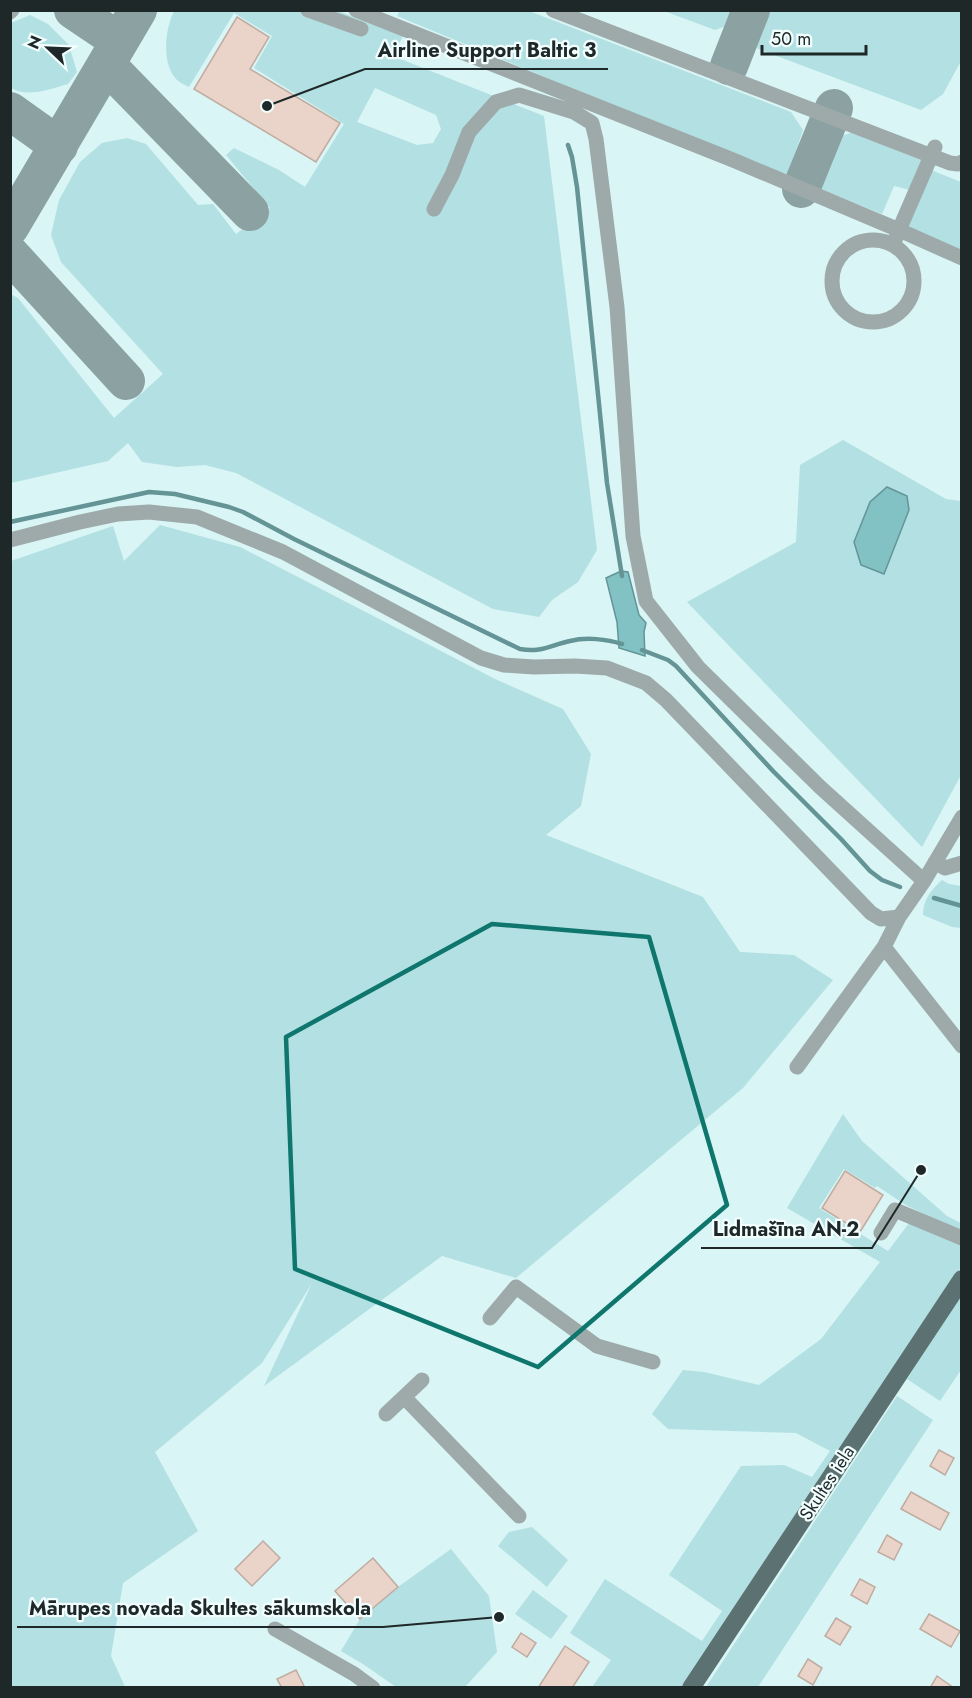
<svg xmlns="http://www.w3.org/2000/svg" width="972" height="1698" font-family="Jost,sans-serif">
<rect width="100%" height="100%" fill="#d9f5f5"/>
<path fill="#b3e0e2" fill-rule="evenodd" d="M400 10 529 11 791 112 803 130 787 177 397 16Z
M174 11H338L403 36 393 56 544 116 597 550 578 582 552 600 539 617 493 609 236 473 205 465 177 467 142 462 128 443 108 461 11 483 10 294 18 298 114 418 163 374 61 262 51 235 59 200 80 162 102 143 127 138 146 144 198 205 213 204 236 234 270 208 226 155 234 148 279 170 305 187 344 124 254 68 272 36 234 13 189 87C186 85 180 83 177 80 161 64 165 29 174 11ZM375 88 436 115 441 129 433 143 417 145 357 122Z
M664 11 737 10V11L731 24 715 30Z
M764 11H961V61L943 94 921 110 758 49 753 38Z
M30 15 48 24 69 45 77 72 68 84C50 89 28 98 11 88V23Z
M856 131 923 159 910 190 894 186 882 214 815 187 836 138Z
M931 170 961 182V253L905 229Z
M843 440 946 499 961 501V775L922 847 687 602 796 542 800 465Z
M160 525 240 547 495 679 563 709 591 754 581 806 546 835 703 897 740 952 794 955 833 980 743 1088 516 1278 442 1256 264 1386 312 1283 262 1363 155 1452 198 1531 123 1583 111 1656 125 1687H11V561L113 526 124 561Z
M942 880 949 884 961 886V928L952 927 923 915C923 900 931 890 942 880Z
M843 1114 862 1141 947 1216 961 1223V1233L904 1204 877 1186 875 1188 844 1169 819 1208 888 1251 910 1222 961 1244V1267L755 1581 681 1687H592L611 1660 570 1633 605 1579 702 1641 722 1611 669 1575 741 1466 784 1465 812 1477 830 1451 796 1433 668 1429 652 1414 683 1370 704 1372 759 1385 821 1339 880 1262 787 1208Z
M961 1296V1370L940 1401 907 1379Z
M897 1396 933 1420 758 1687H706Z
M532 1527 568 1560 547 1587 498 1546 509 1532Z
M451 1549 489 1596 497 1652 465 1687H396L363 1664 341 1651 360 1619 398 1587Z
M533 1590 568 1616 551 1639 515 1614Z"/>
<path fill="#82c2c4" stroke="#649496" stroke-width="1.5" d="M887 487 907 496 909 510 884 574 861 565 854 542 870 502Z
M621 571 628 572 639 615 646 623 644 632 645 656 619 648 617 622 606 578Z"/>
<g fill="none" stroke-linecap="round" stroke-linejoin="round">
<path stroke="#649496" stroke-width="4.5" d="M568 145 572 157 577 187 607 483 622 576
M10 522 149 492 175 494 229 507 243 512 294 539 520 649C541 653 551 645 570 641 586 637 607 639 622 644
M642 650 668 660 676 666 773 771 841 839 870 871 882 880 900 887
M934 898 962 906"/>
<path stroke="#8ca1a1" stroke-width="38" d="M73 10 119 41
M106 64 250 212
M729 66 751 10
M10 111 59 146
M801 189 834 108
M10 227 138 10
M10 254 126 381"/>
</g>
<path fill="#ead4c9" stroke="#c0aba0" stroke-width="1.5" d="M237 17 269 37 250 69 340 123 316 162 194 89Z
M845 1171 883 1195 860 1232 822 1208Z
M939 1450 954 1458 945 1475 930 1466Z
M911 1492 949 1513 940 1530 901 1509Z
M887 1535 902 1544 894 1560 878 1552Z
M263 1541 280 1558 252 1586 235 1569Z
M373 1558 398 1587 360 1619 335 1591Z
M860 1579 875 1587 867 1604 851 1595Z
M929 1614 960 1631 951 1647 920 1629Z
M836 1618 851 1627 840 1645 825 1636Z
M521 1633 536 1643 527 1657 512 1647Z
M565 1646 589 1662 572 1688H538Z
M808 1659 822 1668 813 1685 798 1676Z
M296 1670 305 1688H282L277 1679Z
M937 1676 954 1688H930Z"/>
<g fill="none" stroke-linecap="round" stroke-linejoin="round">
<path stroke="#9eaaaa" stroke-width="15" d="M308 10 361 29
M356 10 733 160 899 230 935 147
M553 10C685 62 818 111 950 163L958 164 962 162
M10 12 12 10
M434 209 452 175 469 132 496 102 519 95 574 112 592 123 596 139 617 307 633 536 646 601 698 667 820 787 924 881
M895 240 899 230 962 258
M832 281a41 41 0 1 1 82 0a41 41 0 1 1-82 0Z
M10 540 80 522 118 514 149 512 197 517 283 552 481 658 504 665 534 667 575 666 607 668 646 683 666 700 871 913 881 919 899 917
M935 862 945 868 962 863
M884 947 899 917 924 881 962 817
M797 1067 884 947 962 1046
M881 1233 895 1210 962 1238
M490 1318 516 1287 597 1346 653 1362
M404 1397 519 1516
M386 1414 422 1380
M275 1629 354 1674 373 1688"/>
<path stroke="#5c7171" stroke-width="18" d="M691 1688 962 1279"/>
</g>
<path fill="none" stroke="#0f766e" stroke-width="4.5" stroke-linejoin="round" d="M492 924 649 937 727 1205 538 1367 295 1269 286 1037Z"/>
<g text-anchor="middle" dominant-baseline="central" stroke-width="4.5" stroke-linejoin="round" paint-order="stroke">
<g font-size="18" fill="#1e2829" stroke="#f3fefe">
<text transform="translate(827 1483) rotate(-57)">Skultes iela</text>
</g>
</g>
<path fill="none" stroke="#1e2829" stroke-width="2" d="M267 106L365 69H608M921 1170L872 1248H701M499 1617L383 1627H17"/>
<g fill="#1e2829" stroke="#f3fefe" stroke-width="2">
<circle cx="267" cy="106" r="6"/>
<circle cx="921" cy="1170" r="6"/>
<circle cx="499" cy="1617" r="6"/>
</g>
<g font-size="20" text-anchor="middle" font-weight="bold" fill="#1e2829" stroke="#f3fefe" stroke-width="4.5" stroke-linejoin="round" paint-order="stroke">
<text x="487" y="57">Airline Support Baltic 3</text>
<text x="786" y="1236">Lidmašīna AN-2</text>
<text x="200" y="1615">Mārupes novada Skultes sākumskola</text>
</g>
<rect width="972" height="1698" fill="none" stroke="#1e2829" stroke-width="24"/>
<g transform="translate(48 48) rotate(293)" stroke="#f3fefe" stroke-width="4.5" paint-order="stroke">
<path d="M0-4.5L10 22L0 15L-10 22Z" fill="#1e2829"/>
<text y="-9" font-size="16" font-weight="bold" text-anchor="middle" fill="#1e2829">N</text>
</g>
<path d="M762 45v9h104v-9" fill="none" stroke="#1e2829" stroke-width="3"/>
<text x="771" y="45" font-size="18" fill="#1e2829" stroke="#f3fefe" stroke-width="4.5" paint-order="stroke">50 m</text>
</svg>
